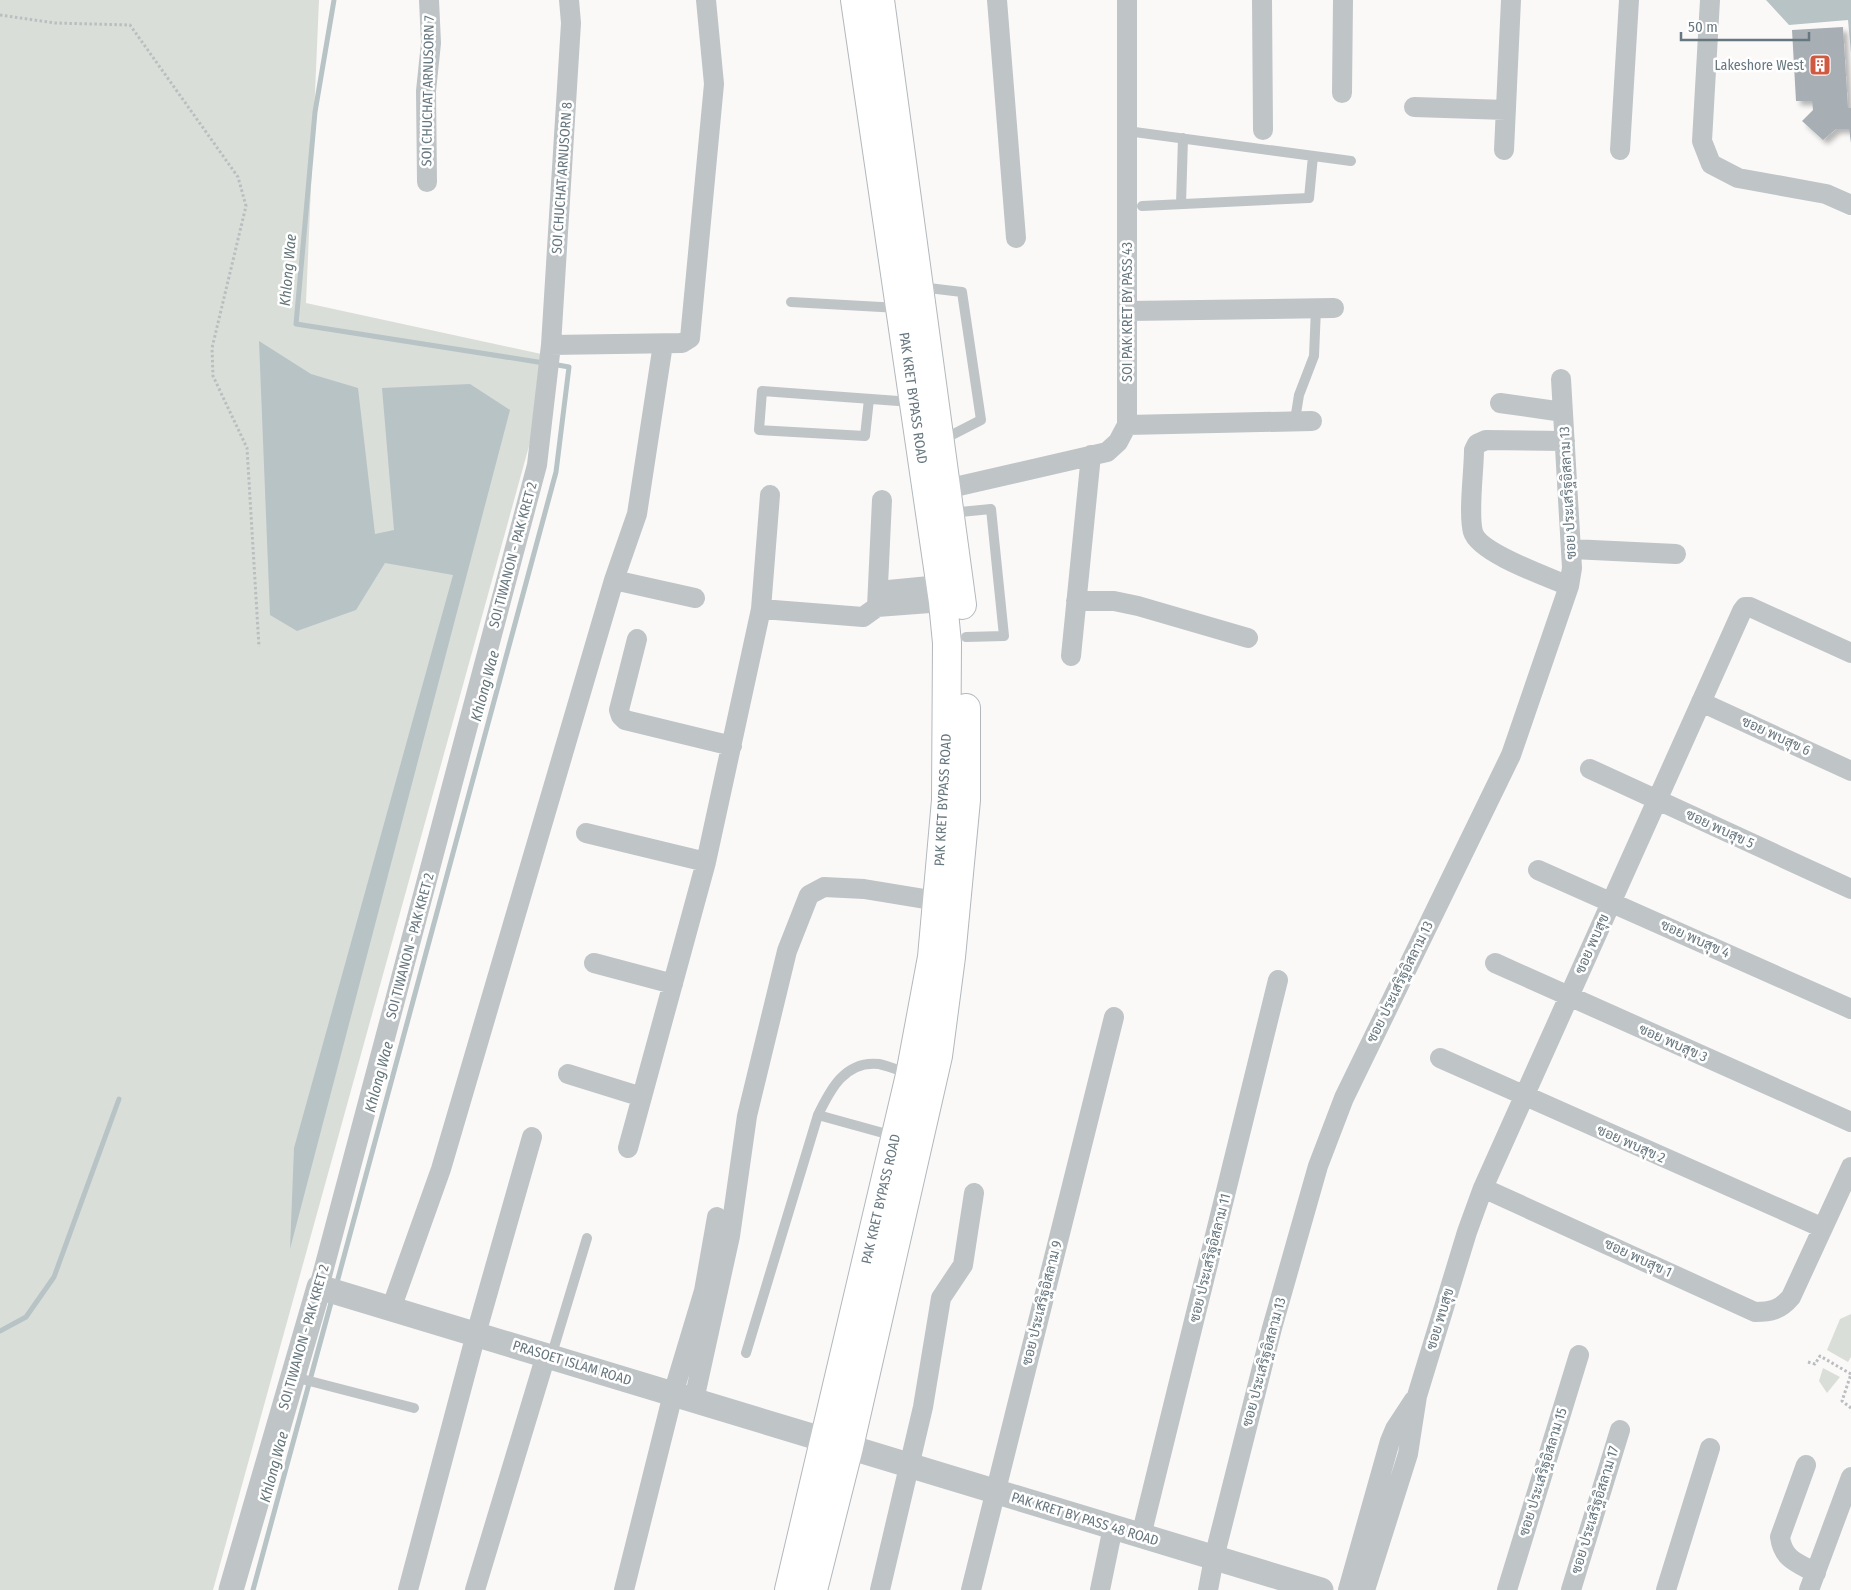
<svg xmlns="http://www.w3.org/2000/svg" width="1851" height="1590" font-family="'Fira Sans Condensed',Sarabun,sans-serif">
<defs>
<filter id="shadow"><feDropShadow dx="4.5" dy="4.5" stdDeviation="2.5" flood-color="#0004"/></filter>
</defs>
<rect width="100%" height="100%" fill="#faf9f8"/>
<path fill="#daded8" d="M0 0H319L306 303 546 355 534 428 213 1590H0Z
M1851 1314V1357L1848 1362 1827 1350 1840 1319Z
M1823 1368 1840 1377 1827 1393 1819 1381Z"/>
<path fill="#b8c3c6" d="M1766 0H1851V53L1848 20 1789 25Z
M259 341 311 374 358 388 375 534 394 530 382 388 470 384 510 410 290 1249 294 1148 453 575 385 563 356 610 297 631 270 615Z"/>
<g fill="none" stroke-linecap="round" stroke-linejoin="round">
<path stroke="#b8c3c6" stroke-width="5" d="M334 0 315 112 296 324 544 363
M336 1286 556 472 569 367 552 364
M0 1331 26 1317 54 1277 119 1099
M253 1590 332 1299"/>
</g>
<path fill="#a7afb4" filter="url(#shadow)" d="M1843 27 1848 108H1851V143L1849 129H1836L1823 140 1802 121 1813 110 1812 101H1796L1792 30Z"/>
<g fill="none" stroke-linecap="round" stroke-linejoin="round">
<g stroke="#b2b8bc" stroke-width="30">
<path id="secondary" d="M880 0 962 605
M789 1590 910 1075 932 957 946 800 947 643 943 602 855 0
M813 1590 849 1447 938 1056 951 957 966 800V708"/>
</g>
<path stroke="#babec0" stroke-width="3" stroke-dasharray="2.5 2.5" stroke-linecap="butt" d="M0 15 55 23 130 25 238 177 246 206 212 348 213 376 247 448 259 647
M1808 1362 1815 1364 1820 1356 1851 1374 1842 1401 1851 1408"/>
<path stroke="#bfc4c7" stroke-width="10" d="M1127 131 1351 161
M1181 204 1183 138
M1142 206 1309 198 1313 156
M920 287 962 292 981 420 942 440
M791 302 899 308
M869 399 865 436 759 430 762 391 912 402
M1295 420 1299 395 1314 356 1316 308
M950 513 991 509 1004 636 966 637
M818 1115 894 1136
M746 1353 818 1115C830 1090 845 1060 879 1064 889 1066 900 1071 909 1074
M551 1357 587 1238
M294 1377 414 1408"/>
<path stroke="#bfc4c7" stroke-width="20" d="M997 0 1016 238
M1262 0 1263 130
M1710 0 1702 141 1711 164 1738 178 1826 194 1851 205
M1342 93 1343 0
M1414 107 1506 110
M1504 150 1511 0
M1620 150 1629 0
M427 182 426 91 431 43 429 0
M1128 311 1334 308
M551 345 682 343 690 338 714 84 706 0
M1500 403 1563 412
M1127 425 1312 421
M1565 441 1486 440 1477 444 1474 450C1474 471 1468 513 1473 532 1479 553 1548 577 1569 586
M946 489 1107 452 1118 442 1127 425V0
M1572 549 1676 554
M614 580 695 598
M878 591 940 585
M1076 601H1114L1138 606 1248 638
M877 607 943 602
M761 609 863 617 877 607 882 500
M637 639 619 710 621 716 625 720 732 746
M1071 656 1091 455
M1701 702 1851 771
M1590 769 1851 889
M586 833 706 862
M1538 870 1851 1009
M594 963 673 984
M1495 963 1851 1122
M1440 1058 1823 1228
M568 1074 642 1097
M628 1148 706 862 761 609 770 495
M1483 1188 1755 1312C1771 1312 1780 1310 1791 1297L1851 1167
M319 1287 537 465 551 345 571 23 569 0
M391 1309 441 1169 614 580 637 514 663 344
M694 1400 730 1236 747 1116 787 951 809 895 824 887 864 889 937 901
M1806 1465 1780 1537C1783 1560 1798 1563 1816 1573
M1141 1536 1278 980
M408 1590 476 1334 532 1137
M475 1590 546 1355
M624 1590 673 1394 704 1291 717 1217
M880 1590 923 1407 941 1298 963 1265 974 1193
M971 1590 1114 1017
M1100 1590 1113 1527
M1208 1590 1214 1558 1272 1328 1318 1166 1344 1098 1511 755 1569 586 1572 568 1561 379
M1348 1590 1390 1441 1395 1429 1414 1400
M1365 1590 1408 1454 1417 1396 1467 1232 1483 1188 1742 611 1745 607H1750L1851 653
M1507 1590 1579 1355
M1571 1590 1620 1430
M1666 1590 1710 1448
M1809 1590 1851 1477"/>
<path stroke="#bfc4c7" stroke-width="25" d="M849 1447 1321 1590
M231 1590 319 1287 825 1440"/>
<use href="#secondary" stroke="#fff" stroke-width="28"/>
</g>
<defs>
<g id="building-square" transform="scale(1.125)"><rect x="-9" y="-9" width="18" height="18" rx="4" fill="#d05942" stroke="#fff"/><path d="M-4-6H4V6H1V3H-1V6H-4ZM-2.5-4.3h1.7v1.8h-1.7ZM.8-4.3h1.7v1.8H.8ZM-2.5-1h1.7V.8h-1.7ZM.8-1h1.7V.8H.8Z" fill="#fff"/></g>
</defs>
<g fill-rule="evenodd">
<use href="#building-square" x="1820" y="65"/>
</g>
<g text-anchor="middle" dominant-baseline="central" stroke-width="5" stroke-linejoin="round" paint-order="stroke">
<g font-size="14" fill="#67777f" stroke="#fff" text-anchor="end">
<text x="1804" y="65">Lakeshore West</text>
</g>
<g font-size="14" fill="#67777f" stroke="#fff">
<text transform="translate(428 91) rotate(-89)">SOI CHUCHAT ARNUSORN 7</text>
<text transform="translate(562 178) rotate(-86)">SOI CHUCHAT ARNUSORN 8</text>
<text transform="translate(1127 312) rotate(-90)">SOI PAK KRET BY PASS 43</text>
<text transform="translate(913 398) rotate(82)">PAK KRET BYPASS ROAD</text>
<text transform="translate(1568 493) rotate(-93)">ซอย ประเสริฐอิสลาม 13</text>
<text transform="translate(513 555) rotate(-75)">SOI TIWANON - PAK KRET 2</text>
<text transform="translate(1776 736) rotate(25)">ซอย พบสุข 6</text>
<text transform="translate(943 800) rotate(-87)">PAK KRET BYPASS ROAD</text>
<text transform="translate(1720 829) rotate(25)">ซอย พบสุข 5</text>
<text transform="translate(1695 939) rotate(24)">ซอย พบสุข 4</text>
<text transform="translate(1592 944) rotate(-66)">ซอย พบสุข</text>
<text transform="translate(410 946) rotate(-75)">SOI TIWANON - PAK KRET 2</text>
<text transform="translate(1400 982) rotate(-64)">ซอย ประเสริฐอิสลาม 13</text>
<text transform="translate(1673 1043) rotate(24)">ซอย พบสุข 3</text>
<text transform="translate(1631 1144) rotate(24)">ซอย พบสุข 2</text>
<text transform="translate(881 1199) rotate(-77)">PAK KRET BYPASS ROAD</text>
<text transform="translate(1210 1258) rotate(-76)">ซอย ประเสริฐอิสลาม 11</text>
<text transform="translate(1638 1258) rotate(25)">ซอย พบสุข 1</text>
<text transform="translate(1042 1303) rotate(-76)">ซอย ประเสริฐอิสลาม 9</text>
<text transform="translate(1440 1319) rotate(-73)">ซอย พบสุข</text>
<text transform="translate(304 1337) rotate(-74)">SOI TIWANON - PAK KRET 2</text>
<text transform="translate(1264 1362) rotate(-75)">ซอย ประเสริฐอิสลาม 13</text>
<text transform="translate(572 1363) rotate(17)">PRASOET ISLAM ROAD</text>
<text transform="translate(1543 1472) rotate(-73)">ซอย ประเสริฐอิสลาม 15</text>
<text transform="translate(1595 1510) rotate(-73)">ซอย ประเสริฐอิสลาม 17</text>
<text transform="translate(1085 1519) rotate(17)">PAK KRET BY PASS 48 ROAD</text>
</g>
<g font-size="15" font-style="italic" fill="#637579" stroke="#fff">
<text transform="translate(288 270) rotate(-85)">Khlong Wae</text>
<text transform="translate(485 686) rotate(-75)">Khlong Wae</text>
<text transform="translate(379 1077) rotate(-75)">Khlong Wae</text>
<text transform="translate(274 1467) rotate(-75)">Khlong Wae</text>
</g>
</g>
<path d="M1681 32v8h128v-8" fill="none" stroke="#67777f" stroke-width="2.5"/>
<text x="1688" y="32" font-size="15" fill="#67777f" stroke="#ffffff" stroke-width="4" paint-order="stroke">50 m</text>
</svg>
